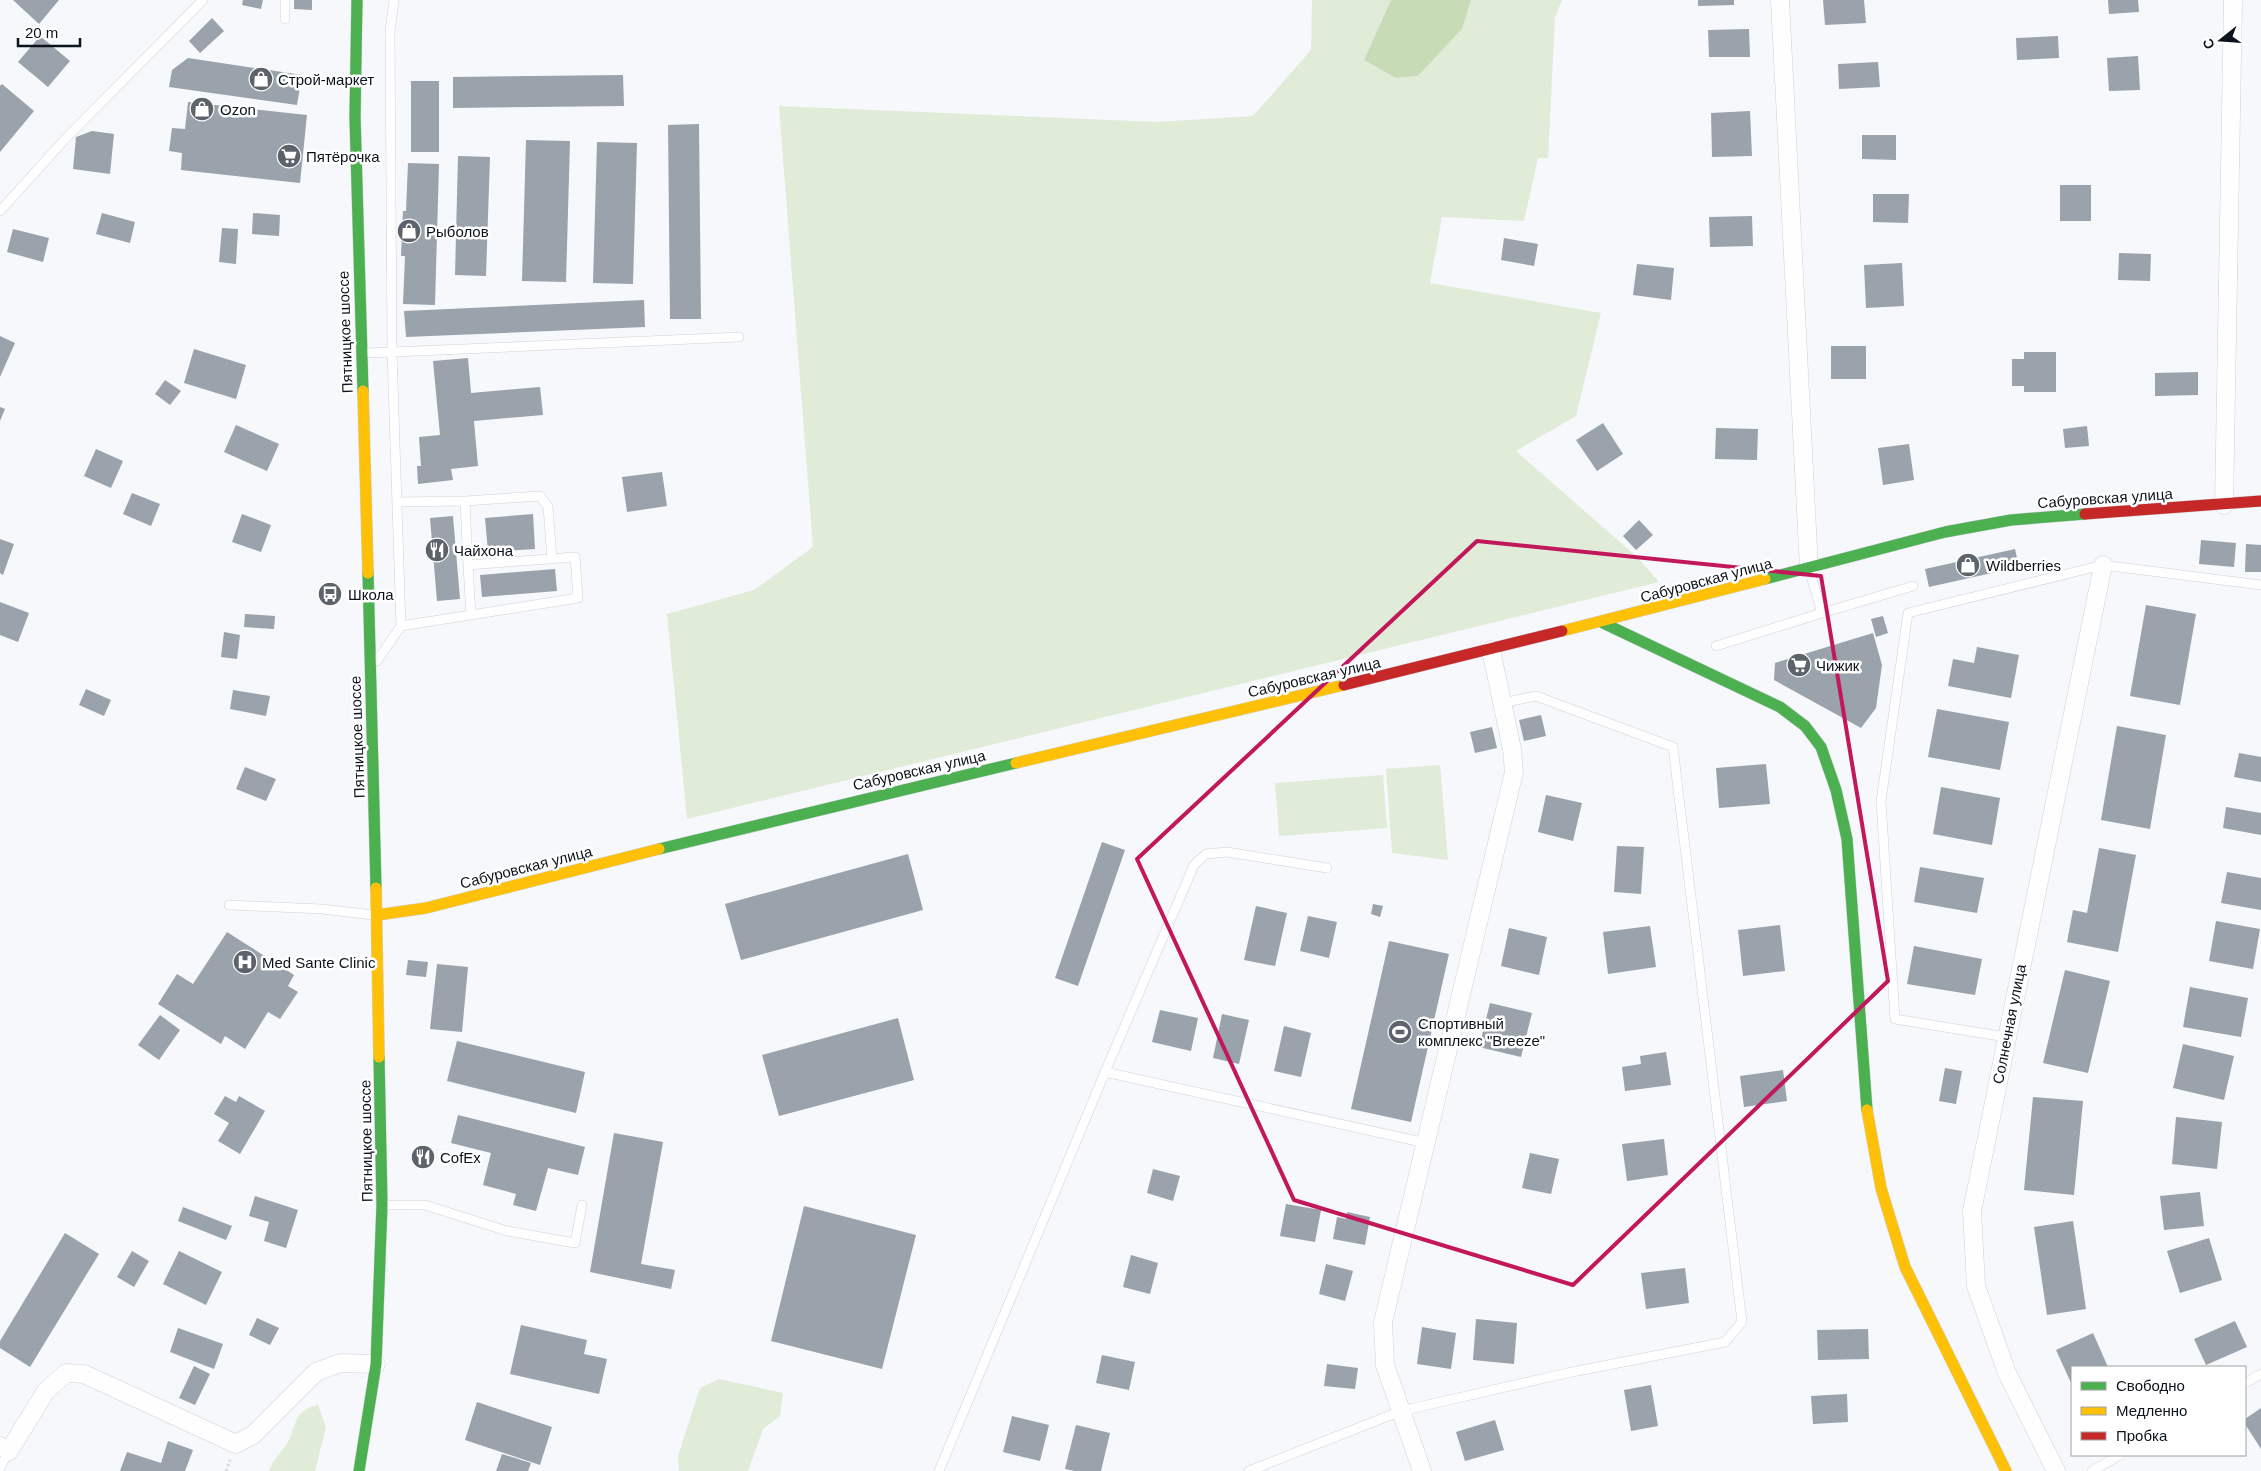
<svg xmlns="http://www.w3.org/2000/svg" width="2261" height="1471" font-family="Helvetica,sans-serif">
<rect width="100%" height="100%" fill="#f6f8fb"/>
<path fill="#e0ecd8" d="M1312 0H1391L1364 60 1396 78 1418 76 1462 29 1471 0H1562L1555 17 1548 158H1538L1524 221 1442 217 1430 283 1601 313 1576 416 1516 451 1637 557 1659 582 687 819 667 614 754 590 813 547 779 106 1157 122 1253 116 1311 50Z
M1440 765 1448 860 1392 853 1386 769Z
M1383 775 1387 828 1279 836 1275 783Z
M719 1379 783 1393 780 1416 763 1429 748 1471H679L678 1456 700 1388Z
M318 1405 326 1427 315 1471H269C273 1460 280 1454 286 1445 298 1427 291 1411 318 1405Z"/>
<path fill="#c7dcb6" d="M1391 0H1471L1462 29 1418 76 1396 78 1364 60Z"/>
<path fill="#9aa2ab" d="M13 0H59L39 24Z
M243 0H263L261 9 242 5Z
M294 0H312V10L294 9Z
M1698 0H1734V5L1698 6Z
M1823 0H1864L1866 23 1825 25Z
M2108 0H2138L2139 12 2109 14Z
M212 18 224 31 200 53 189 41Z
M1749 29 1750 57H1709L1708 30Z
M40 36 70 61 48 87 18 62Z
M2058 36 2059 58 2017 60 2016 38Z
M2138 56 2140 90 2109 91 2107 58Z
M188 58 302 75 297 105 169 87 172 70Z
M1878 62 1880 87 1839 89 1838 64Z
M623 75 624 106 453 108V77Z
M411 81H439V152H411Z
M2 84 34 111 0 152V86Z
M188 102 307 115 300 183 181 170 182 153 169 151 172 128 185 129Z
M1750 111 1752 156 1712 157 1711 113Z
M699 124 701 319H670L668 125Z
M92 131 114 134 110 174 73 169 76 137Z
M1862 135H1896V160L1862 159Z
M526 140 570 141 566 282 522 281Z
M597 142 637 143 633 284 593 283Z
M458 156 490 157 486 276 455 275Z
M408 163 439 164 435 305 403 304 405 256H401L403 211H406Z
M2060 185H2091V221H2060Z
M1873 194H1909L1908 223 1873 222Z
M102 213 135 222 130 243 96 234Z
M253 213 280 215 279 236 252 234Z
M1752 216 1753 246 1710 247 1709 217Z
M222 228 238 229 236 264 219 262Z
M13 229 49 238 43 262 7 252Z
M1504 238 1538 244 1534 266 1501 260Z
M2119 253 2151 254 2150 281 2118 280Z
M1902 263 1904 306 1866 308 1864 265Z
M1637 264 1674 268 1671 300 1633 295Z
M644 300 645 327 406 337 404 311Z
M0 336 15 343 0 377Z
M1831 346H1866V379H1831Z
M194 349 246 365 236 399 184 383Z
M2024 352H2056V392H2024V386H2012V359H2024Z
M468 358 471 393 540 387 543 415 474 421 478 466 451 469 453 480 418 484 417 466H421L419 437 440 435 433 361Z
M2198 372V395L2155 396V373Z
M165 380 181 391 170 405 155 394Z
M0 407 5 409 0 421Z
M1603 423 1623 454 1597 471 1576 440Z
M236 425 279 444 267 471 224 452Z
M2087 426 2089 446 2065 448 2063 429Z
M1716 428 1758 429 1757 460 1715 459Z
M1909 444 1914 480 1883 485 1878 448Z
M96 449 123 461 111 488 84 476Z
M662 472 667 506 627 512 622 477Z
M132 493 160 504 151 526 123 514Z
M242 514 271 525 261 552 232 542Z
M533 514 535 549 488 552 485 518Z
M453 516 460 599 437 601 430 518Z
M1639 520 1653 535 1636 550 1623 536Z
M0 539 14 544 3 575 0 573Z
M2201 540 2236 543 2234 567 2199 564Z
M2246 544 2261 545V572H2245Z
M2015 549 2019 567 1929 587 1925 569Z
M555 569 557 591 482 597 480 575Z
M0 602 29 613 18 642 0 635Z
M2146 605 2196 614 2180 705 2130 696Z
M245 614 275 616 274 629 244 627Z
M1883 616 1888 633 1876 637 1871 619Z
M224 632 240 635 237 659 221 657Z
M1873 633 1882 665 1876 708 1861 728 1774 680 1775 663Z
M1977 647 2019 655 2011 698 1948 686 1953 659 1974 663Z
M86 689 111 700 104 716 79 705Z
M233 690 270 696 266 716 230 709Z
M1937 709 2009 722 2000 770 1928 757Z
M1541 715 1546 736 1524 741 1519 720Z
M2117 726 2166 735 2150 829 2101 820Z
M1492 727 1497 748 1475 753 1470 732Z
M2239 753 2261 757V782L2234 777Z
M1766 764 1770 804 1719 808 1716 768Z
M245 767 276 779 266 801 236 789Z
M1941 787 2000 798 1992 845 1933 834Z
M1546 795 1582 803 1573 841 1538 832Z
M2226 807 2261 813V835L2223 828Z
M1102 842 1125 850 1078 986 1055 978Z
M1617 846 1644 847 1641 894 1614 892Z
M2099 848 2136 855 2118 952 2067 942 2073 910 2087 913Z
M908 854 923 910 741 960 725 904Z
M1920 867 1984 878 1977 913 1914 902Z
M2227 872 2261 878V910L2221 903Z
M1373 904 1383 906 1380 917 1371 914Z
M1256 906 1287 913 1275 966 1244 960Z
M1308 916 1337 922 1329 958 1300 951Z
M2216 921 2260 929 2253 969 2209 961Z
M1780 925 1785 971 1743 976 1738 930Z
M1650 926 1656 967 1608 974 1603 932Z
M1509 928 1547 937 1539 975 1501 966Z
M227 932 294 975 288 986 298 992 280 1019 268 1012 245 1049 225 1036 221 1044 158 1004 177 974 193 984Z
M1389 941 1449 954 1411 1122 1351 1109Z
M1914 946 1982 959 1975 995 1907 984Z
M408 960 428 962 426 977 406 975Z
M437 964 468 967 462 1032 430 1029Z
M2065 970 2110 981 2088 1073 2043 1063Z
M2190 987 2248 998 2241 1037 2183 1027Z
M1490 1003 1532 1013 1521 1057 1479 1047Z
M1160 1010 1198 1018 1191 1051 1152 1042Z
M1222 1014 1249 1020 1239 1064 1213 1058Z
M160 1015 180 1030 159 1060 138 1045Z
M898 1018 914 1080 779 1116 762 1055Z
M1284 1026 1311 1033 1301 1077 1274 1071Z
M457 1041 585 1072 576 1113 447 1081Z
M2183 1044 2234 1056 2224 1100 2173 1088Z
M1666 1052 1671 1085 1625 1091 1622 1067 1641 1064 1640 1056Z
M1945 1068 1962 1071 1956 1104 1939 1101Z
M1783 1070 1787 1101 1744 1107 1740 1076Z
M225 1096 236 1102 239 1096 265 1111 240 1154 218 1141 229 1123 214 1114Z
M2033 1097 2083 1101 2074 1195 2024 1190Z
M458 1115 585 1147 578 1175 548 1168 536 1211 513 1205 516 1194 483 1185 491 1153 451 1143Z
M2176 1117 2222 1122 2217 1169 2172 1164Z
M614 1133 663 1142 641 1264 675 1270 671 1289 590 1272Z
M1664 1139 1668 1175 1627 1181 1622 1144Z
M1530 1153 1559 1159 1551 1194 1522 1188Z
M1153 1169 1180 1176 1173 1201 1147 1193Z
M2200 1192 2204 1226 2164 1230 2160 1196Z
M255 1196 298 1210 286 1248 264 1241 269 1222 249 1216Z
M1286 1204 1321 1210 1315 1242 1280 1236Z
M804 1206 916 1235 882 1369 771 1341Z
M183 1207 232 1226 226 1240 178 1221Z
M1347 1212 1370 1217 1365 1245 1333 1239 1337 1217 1346 1219Z
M2073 1221 2086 1309 2047 1315 2034 1227Z
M65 1233 99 1254 30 1367 0 1348V1341Z
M2209 1238 2222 1280 2180 1293 2167 1251Z
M132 1251 149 1261 134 1287 117 1277Z
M179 1251 222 1272 206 1305 163 1284Z
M1131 1255 1158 1263 1150 1294 1123 1287Z
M1326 1264 1353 1271 1345 1301 1319 1294Z
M1685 1268 1689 1303 1646 1309 1641 1273Z
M257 1318 279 1328 270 1345 249 1335Z
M1476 1319 1517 1323 1514 1364 1473 1360Z
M2235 1321 2247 1347 2206 1365 2194 1339Z
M521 1325 587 1340 584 1354 607 1359 599 1394 510 1374Z
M1422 1327 1456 1333 1451 1369 1417 1364Z
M178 1328 223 1344 214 1369 170 1352Z
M1868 1329 1869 1359 1818 1360 1817 1330Z
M2093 1333 2108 1367H2072V1385L2056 1350Z
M1102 1355 1135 1362 1129 1390 1096 1383Z
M1327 1364 1358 1368 1355 1389 1324 1386Z
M194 1366 210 1374 195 1405 179 1398Z
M1651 1385 1658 1426 1631 1431 1624 1390Z
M1847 1394 1848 1422 1813 1424 1811 1396Z
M477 1402 552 1427 540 1465 465 1440Z
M2261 1408V1449L2245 1424V1419Z
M1012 1416 1049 1425 1040 1461 1003 1452Z
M1495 1420 1504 1450 1465 1461 1456 1432Z
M1076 1425 1110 1433 1101 1471H1075L1065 1469Z
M168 1441 193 1450 185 1471H120L127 1452 161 1463Z
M502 1454 531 1463 528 1471H496Z"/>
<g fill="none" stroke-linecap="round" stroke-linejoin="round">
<g stroke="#cdd2d9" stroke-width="10">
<path id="lane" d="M394 0 390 32 392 352 739 337
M285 19V0
M0 211 67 137 203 0
M364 353 392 352 401 626
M397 502 465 501 540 496 548 507 552 559
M468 565 471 615
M1809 569 1822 613 1913 586
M1716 646 1822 613
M377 661 401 626 578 598 575 557 468 565 465 501
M229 905 322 909 373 915
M2006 1037 1895 1019 1881 801 1908 613 2103 565 2261 585
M1105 1072 1194 865 1206 854 1227 852 1327 868
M385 1205H425L507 1231 575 1243 582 1205
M2245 1383 2261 1374
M0 1468 9 1451
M939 1471 1105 1072 1426 1143
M1249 1471 1401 1411 1567 1373 1725 1342 1742 1322 1673 747 1536 696 1502 703
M2092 1471 2120 1455"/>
</g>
<g stroke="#cdd2d9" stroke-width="19">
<path id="street" d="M1780 0 1809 569
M2224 505 2233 0
M0 1446 9 1451 46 1391 66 1373 84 1374 236 1444 253 1435 316 1372 340 1363 376 1364
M1422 1471 1385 1365 1383 1322 1514 772 1512 749 1491 650
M2056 1471 2007 1373 1976 1286 1972 1211 2103 565"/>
</g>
<g stroke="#cdd2d9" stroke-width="12">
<path id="fast" d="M357 0 355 117 363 391
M368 573 376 888
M1765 579 1945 532 2011 520 2085 514
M1603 623 1780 707 1805 726 1821 747 1836 790 1847 839 1867 1110
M659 849 1016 763
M359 1471 376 1364 382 1205 379 1057"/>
</g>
<g stroke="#cdd2d9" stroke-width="12">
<path id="slow" d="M363 391 368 573
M1562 631 1765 579
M1016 763 1344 685
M376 888 379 1057
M377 915 426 908 659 849
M1867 1110 1881 1188 1905 1267 2006 1471"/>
</g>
<g stroke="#cdd2d9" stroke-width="12">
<path id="jam" d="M2085 514 2261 501
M1344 685 1562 631"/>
</g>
<path stroke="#d8d9db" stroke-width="3" stroke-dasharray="2.5 2.5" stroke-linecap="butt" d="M226 1471 230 1460"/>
<use href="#lane" stroke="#fefefe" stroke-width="9"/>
<use href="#street" stroke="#fefefe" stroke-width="18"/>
<use href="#fast" stroke="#4caf50" stroke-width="11"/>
<use href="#slow" stroke="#ffc107" stroke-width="11"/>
<use href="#jam" stroke="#c62828" stroke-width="11"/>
</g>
<path fill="none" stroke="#c2185b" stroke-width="4" stroke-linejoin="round" d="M1477 541 1821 576 1888 981 1573 1285 1294 1200 1137 859Z"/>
<defs>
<g id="shop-disc" transform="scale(1.25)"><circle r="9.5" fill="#5d636b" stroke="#fff"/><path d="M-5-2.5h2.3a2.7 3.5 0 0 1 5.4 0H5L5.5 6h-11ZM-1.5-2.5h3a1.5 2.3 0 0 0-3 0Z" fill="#fff"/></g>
<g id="supermarket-disc" transform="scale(1.25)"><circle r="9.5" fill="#5d636b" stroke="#fff"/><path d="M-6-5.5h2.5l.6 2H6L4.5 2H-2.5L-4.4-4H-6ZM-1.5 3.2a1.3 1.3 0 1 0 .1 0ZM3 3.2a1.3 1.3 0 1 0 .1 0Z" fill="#fff"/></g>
<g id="restaurant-disc" transform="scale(1.25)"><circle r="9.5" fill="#5d636b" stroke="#fff"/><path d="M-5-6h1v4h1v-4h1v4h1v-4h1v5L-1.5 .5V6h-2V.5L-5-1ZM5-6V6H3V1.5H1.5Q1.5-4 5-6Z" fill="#fff"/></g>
<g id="bus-disc" transform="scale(1.25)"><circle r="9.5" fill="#5d636b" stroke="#fff"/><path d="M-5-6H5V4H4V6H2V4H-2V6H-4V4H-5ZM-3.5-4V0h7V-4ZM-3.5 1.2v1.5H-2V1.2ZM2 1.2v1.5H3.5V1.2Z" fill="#fff"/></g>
<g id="hospital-disc" transform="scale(1.25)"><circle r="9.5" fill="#5d636b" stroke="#fff"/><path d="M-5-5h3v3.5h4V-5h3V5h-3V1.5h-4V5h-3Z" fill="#fff"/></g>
<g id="stadium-disc" transform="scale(1.25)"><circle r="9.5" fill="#5d636b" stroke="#fff"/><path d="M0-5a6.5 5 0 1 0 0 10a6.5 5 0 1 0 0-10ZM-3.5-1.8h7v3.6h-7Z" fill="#fff"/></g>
</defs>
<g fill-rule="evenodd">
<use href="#shop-disc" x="261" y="79"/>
<use href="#shop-disc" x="202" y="109"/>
<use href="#supermarket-disc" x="289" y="156"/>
<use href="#shop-disc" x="409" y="231"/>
<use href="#restaurant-disc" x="437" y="550"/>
<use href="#shop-disc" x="1968" y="565"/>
<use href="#bus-disc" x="330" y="594"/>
<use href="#supermarket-disc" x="1799" y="665"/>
<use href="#hospital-disc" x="245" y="962"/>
<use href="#stadium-disc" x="1400" y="1032"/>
<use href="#restaurant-disc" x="423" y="1157"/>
</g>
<g text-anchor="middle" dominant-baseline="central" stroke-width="5" stroke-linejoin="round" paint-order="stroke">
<g font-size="15" fill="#0b131d" stroke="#fff" text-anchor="start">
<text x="278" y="79">Строй-маркет</text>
<text x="220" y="109">Ozon</text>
<text x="306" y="156">Пятёрочка</text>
<text x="426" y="231">Рыболов</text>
<text x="454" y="550">Чайхона</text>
<text x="1986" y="565">Wildberries</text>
<text x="348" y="594">Школа</text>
<text x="1816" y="665">Чижик</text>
<text x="262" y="962">Med Sante Clinic</text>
<text x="1418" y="1023">Спортивный<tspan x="1418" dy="17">комплекс "Breeze"</tspan></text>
<text x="440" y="1157">CofEx</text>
</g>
<g font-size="15" fill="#0b131d" stroke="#fff">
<text transform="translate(345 332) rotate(-92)">Пятницкое шоссе</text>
<text transform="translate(2105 498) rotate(-4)">Сабуровская улица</text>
<text transform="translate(1706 580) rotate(-15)">Сабуровская улица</text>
<text transform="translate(1314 677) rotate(-13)">Сабуровская улица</text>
<text transform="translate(357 737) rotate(-92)">Пятницкое шоссе</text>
<text transform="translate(919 770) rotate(-13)">Сабуровская улица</text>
<text transform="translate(526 867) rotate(-14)">Сабуровская улица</text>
<text transform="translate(2009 1024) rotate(-79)">Солнечная улица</text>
<text transform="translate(366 1141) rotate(-91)">Пятницкое шоссе</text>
</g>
</g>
<rect x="2071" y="1366" width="175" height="90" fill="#ffffff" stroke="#9da1a5"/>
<rect x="2081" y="1382" width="25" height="8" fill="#4caf50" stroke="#9da1a5"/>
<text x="2116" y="1391" font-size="15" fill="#0b131d">Свободно</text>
<rect x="2081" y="1407" width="25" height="8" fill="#ffc107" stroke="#9da1a5"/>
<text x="2116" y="1416" font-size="15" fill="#0b131d">Медленно</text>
<rect x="2081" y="1432" width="25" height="8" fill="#c62828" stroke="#9da1a5"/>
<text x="2116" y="1441" font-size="15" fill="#0b131d">Пробка</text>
<g transform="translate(2221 40) rotate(253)" stroke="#ffffff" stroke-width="4" paint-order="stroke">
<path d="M0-4L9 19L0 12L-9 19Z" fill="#0b131d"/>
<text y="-8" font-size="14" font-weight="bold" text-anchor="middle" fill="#0b131d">С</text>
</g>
<path d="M18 38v8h62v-8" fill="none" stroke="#0b131d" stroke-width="2.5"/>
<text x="25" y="38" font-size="15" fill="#0b131d" stroke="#ffffff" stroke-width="4" paint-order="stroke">20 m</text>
</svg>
